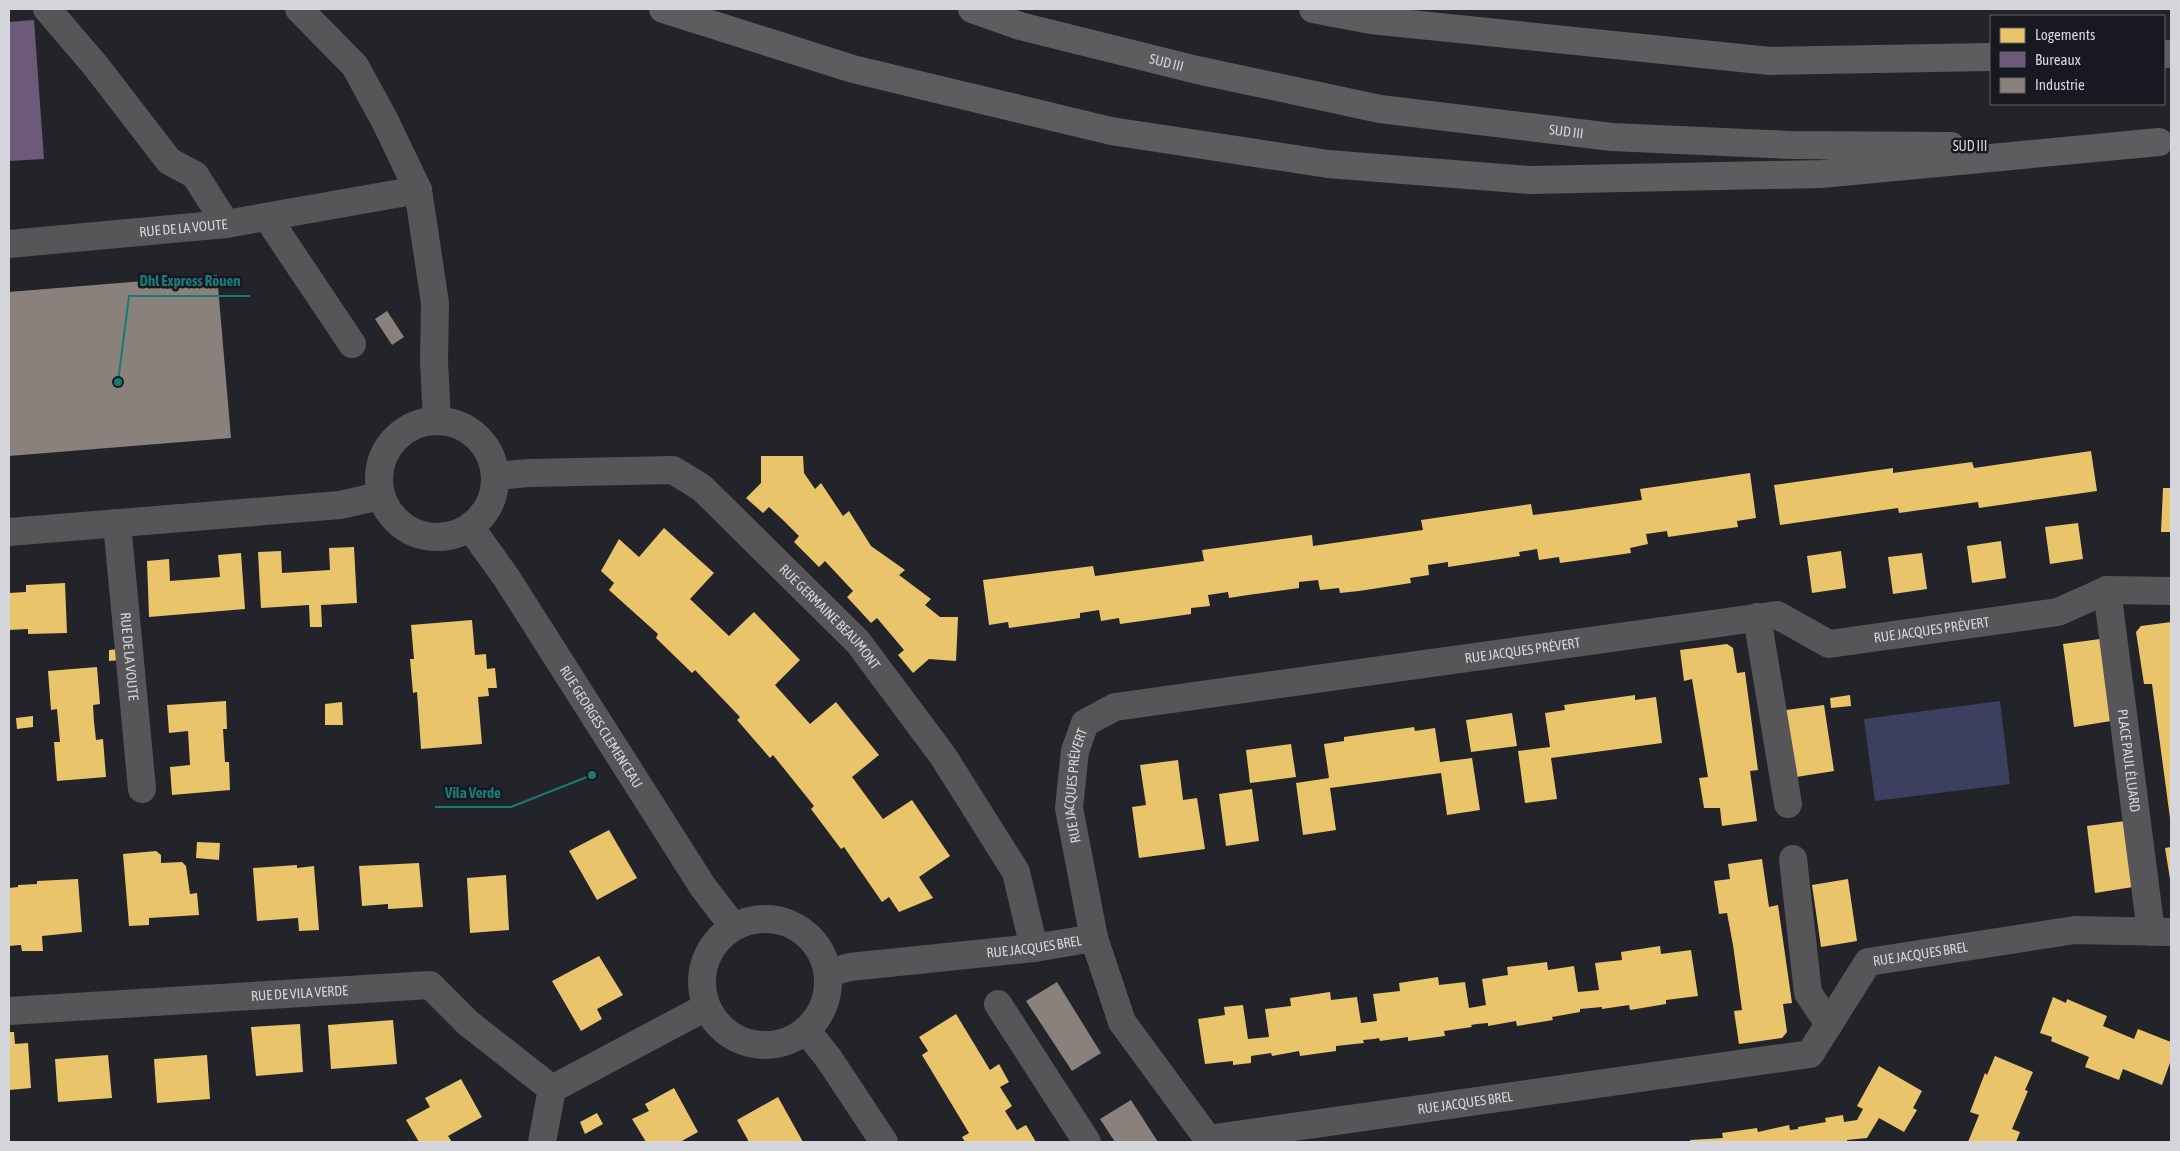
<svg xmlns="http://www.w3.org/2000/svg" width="2180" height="1151" font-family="'Asap Condensed',sans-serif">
<rect width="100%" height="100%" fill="#232429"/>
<path fill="#3d3f60" d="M2000 701 2010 784 1875 801 1864 719Z"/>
<path fill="#e9c46a" d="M2091 451 2097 491 1979 508 1978 502 1899 513 1898 508 1780 525 1774 485 1893 468V473L1972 462 1974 468Z
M761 456H803L804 473 815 489 821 483 843 516 849 511 871 546 905 570 899 575 931 599 925 605 940 617H958L956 661 929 659 913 673 898 655 904 650 877 618 871 623 847 597 853 591 825 561 819 567 794 542 799 536 784 521 769 507 763 513 746 498 761 483Z
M1750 473 1756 518 1737 521 1738 527 1702 532 1668 537 1667 531 1646 534 1648 544 1630 548 1631 553 1560 563 1559 557 1539 560 1537 549 1519 552 1520 556 1448 567V562L1428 565 1429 575 1410 578 1411 583 1359 591 1340 593 1339 588 1320 590 1318 580 1299 582V588L1248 595 1229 598 1228 592 1208 595 1210 606 1191 608V614L1156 619 1120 624 1119 618 1101 621 1099 610 1080 613V618L1009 628 1008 622 989 625 983 580 1093 566 1095 576 1204 561 1202 550 1312 535 1313 546 1423 530 1421 520 1531 504 1533 515 1572 510 1642 500 1640 489Z
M2163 488H2171V532H2161Z
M2078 523 2083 559 2050 564 2045 527Z
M664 528 714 573 690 599 729 636 754 612 800 660 775 685 810 724 836 702 879 755 852 777 883 819 912 800 950 856 919 877 933 898 899 912 889 897 882 902 844 847 841 849 811 809 814 806 773 755 770 758 737 720 740 717 695 670 692 673 656 638 658 634 609 590 614 583 601 571 619 539 639 557Z
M2001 541 2006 578 1972 583 1967 546Z
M354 547 357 603 321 605 322 627H310L309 605 261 608 258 552 281 551 282 573 330 570 329 548Z
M1841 551 1846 588 1812 593 1807 556Z
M241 553 245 609 149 617 147 561 169 559 170 581 220 577 218 555Z
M1922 553 1927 589 1893 594 1888 557Z
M65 583 67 633 28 634V629L9 630V593L26 592V585Z
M472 620 475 655 486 654 487 669 495 668 497 688H488L489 696 478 697 482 744 421 749 417 692 413 693 410 659H414L411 625Z
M2171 622V817L2170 818 2152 684H2144L2136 632 2141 626Z
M2100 639 2111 721 2074 727 2063 644Z
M1727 644 1733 648 1737 673 1745 672 1758 770 1750 771 1757 821 1722 826 1720 808H1704L1699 778 1708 777 1692 679 1684 681 1680 650Z
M119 649 121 660 109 661V650Z
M97 667 100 704 93 705 94 722 96 740 103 739 106 777 57 781 54 742H60L57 709 51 710 48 671Z
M1635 695V700L1656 697 1662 743 1551 758 1557 799 1525 803 1518 751 1550 747 1545 713 1565 710 1564 705Z
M1850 695 1851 706 1831 708 1830 698Z
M226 701 227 729H223L225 762H229L230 790 172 795 170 767 190 765 188 731 169 733 167 705Z
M342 702 343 725H325V704Z
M1824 705 1834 771 1796 777 1786 710Z
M1512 713 1517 746 1471 752 1466 720Z
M33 716V727L17 729 16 718Z
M1414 727 1415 731 1435 728 1440 762 1472 758 1480 810 1447 815 1441 773 1330 788 1336 830 1303 835 1296 783 1329 778 1324 744 1344 741V737Z
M1291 744 1296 777 1250 783 1246 750Z
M1178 760 1183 800 1197 798 1205 849 1139 858 1132 807 1146 805 1140 765Z
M1252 789 1259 841 1226 846 1219 794Z
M2125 821 2133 887 2095 893 2087 826Z
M609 830 637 878 597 900 569 851Z
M197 842 220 843 219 860 196 858Z
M2171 847V879H2170L2165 848Z
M156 851 161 855V863L182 862 186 866 190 894 197 893 199 915 149 918V925L129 926 123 854Z
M1762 859 1769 907 1778 905 1792 1003 1783 1004 1787 1032 1782 1038 1739 1044 1734 1011 1742 1010 1733 945 1727 913 1719 914 1714 881 1730 879 1728 864Z
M419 863 423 907 388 909V904L362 906 359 866Z
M297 865V868L314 866 319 930 299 931 298 918 257 921 253 868Z
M506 875 509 930 470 933 467 878Z
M78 879 82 932 42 936 43 951H22L21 945 9 946V888L18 887V885L37 884V881Z
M1848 879 1857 941 1821 947 1812 885Z
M1660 946 1661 954 1691 950 1698 996 1666 1000V1004L1630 1010 1629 1005 1602 1009V1007L1580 1009V1012L1552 1017 1553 1020 1517 1026 1516 1021 1488 1026V1023L1477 1024 1471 1025 1472 1027 1444 1031 1445 1036 1408 1041V1037L1380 1041 1379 1038 1374 1039 1363 1040 1364 1043 1336 1046V1051L1300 1056 1299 1051 1272 1056 1271 1053 1251 1056V1063L1233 1065V1061L1205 1064 1198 1019 1225 1015 1224 1007 1243 1005 1248 1039 1269 1037 1265 1009 1291 1006 1290 998 1330 992 1331 1000 1357 997 1361 1023 1377 1021 1373 994 1400 991 1399 983 1438 977 1439 985 1465 982 1469 1008 1475 1007 1486 1005 1482 979 1508 975 1507 967 1547 962 1548 970 1574 966 1578 992 1599 990 1595 963 1622 960 1621 952Z
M599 956 623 995 597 1009 602 1019 581 1031 552 981Z
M2053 997 2066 1003 2067 999 2107 1016 2103 1026 2134 1039 2138 1029 2171 1042V1060L2162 1085 2123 1069 2119 1080 2085 1067 2089 1057 2051 1041 2052 1037 2040 1033Z
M956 1014 990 1070 999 1064 1009 1082 1000 1087 1012 1106 1005 1111 1017 1130 1026 1125 1036 1142H965L962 1137 969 1133 922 1055 928 1051 919 1037Z
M393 1020 397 1064 331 1069 328 1025Z
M300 1024 303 1072 256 1076 251 1027Z
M9 1032H14L15 1044 28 1043 31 1088 9 1090Z
M108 1055 112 1098 58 1102 55 1059Z
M207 1055 210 1099 157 1103 154 1059Z
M1995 1056 2033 1072 2025 1090 2028 1091 2012 1129 2020 1132 2016 1142H1968L1979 1115 1970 1112 1985 1073 1987 1075Z
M1879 1066 1922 1091 1913 1108 1917 1110 1904 1132 1879 1118 1867 1138 1847 1140V1142H1691L1690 1140 1723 1138 1722 1133 1757 1128 1758 1132 1789 1125 1790 1130 1798 1129V1127L1826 1122 1825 1118 1843 1115 1844 1122 1857 1120 1863 1109 1857 1106Z
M461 1079 482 1117 448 1136 452 1142H419L406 1120 430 1107 425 1098Z
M674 1088 698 1132 680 1142H646L632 1119 649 1111 645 1104Z
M778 1097 803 1142H749L737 1120Z
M597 1113 603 1124 585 1134 580 1122Z"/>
<path fill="#6d597a" d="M34 20 44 159 9 161V22Z"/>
<path fill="#8a817c" d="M217 275 231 438 9 456V292Z
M387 311 404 337 392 345 375 319Z
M1057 982 1101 1053 1072 1071 1026 1001Z
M1131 1100 1158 1142H1115L1100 1119Z"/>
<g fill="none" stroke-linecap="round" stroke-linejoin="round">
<g stroke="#565659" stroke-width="28">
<path d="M47 9 95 65 169 161 195 175 226 224"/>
<path d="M299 9 355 66 385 121 418 190 435 303 434 362 437 420"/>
<path d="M267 217 352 344"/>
<path id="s1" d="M9 244 226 224 418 190"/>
<circle cx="437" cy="479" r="58"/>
<path id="s2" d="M495 476 529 473 673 470 702 488 858 642 943 756 1016 872 1034 948"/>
<path id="s3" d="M117 523 142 789"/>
<path id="s4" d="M470 527 506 577 703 887 733 926"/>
<path d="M9 532 340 505 380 496"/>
<path id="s5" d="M2107 590 2151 932"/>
<path d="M1757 617 1788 804"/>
<path d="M1793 859 1808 993 1829 1024"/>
<circle cx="765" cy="982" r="63"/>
<path id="s6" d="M1094 938 1069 808 1075 751 1085 723 1115 707 1777 615 1829 644 2058 612 2107 590 2171 591"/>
<path id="s7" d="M828 973 850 967 1034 948 1094 938 1122 1022 1208 1139 1810 1054 1868 962 2075 930 2171 932"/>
<path d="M998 1004 1087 1142"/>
<path id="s8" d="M9 1011 430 985 468 1023 552 1089"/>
<path d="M807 1031 829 1059 884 1142"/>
<path d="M552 1089 706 1007"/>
<path d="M542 1142 552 1089"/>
</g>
<g stroke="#5d5d60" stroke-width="28">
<path d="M663 9 853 69 1111 131 1328 164 1530 180 1821 174 2159 142"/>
<path id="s9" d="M972 9 1020 26 1197 70 1380 109 1612 137 1790 145 1951 146"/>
<path d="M1313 9 1371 20 1770 61 1991 57"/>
<path d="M2164 54H2171"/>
</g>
</g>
<g text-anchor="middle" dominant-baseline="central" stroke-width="5" stroke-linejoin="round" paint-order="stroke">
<g font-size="14" fill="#d5d5dc" stroke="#181821">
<text stroke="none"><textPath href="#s9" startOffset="202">SUD III</textPath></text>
<text stroke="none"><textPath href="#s9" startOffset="608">SUD III</textPath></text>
<text x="1970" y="146">SUD III</text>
<text stroke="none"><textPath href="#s1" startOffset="175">RUE DE LA VOUTE</textPath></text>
<text stroke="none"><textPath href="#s2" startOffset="394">RUE GERMAINE BEAUMONT</textPath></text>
<text stroke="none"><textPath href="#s6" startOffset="1085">RUE JACQUES PRÉVERT</textPath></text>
<text stroke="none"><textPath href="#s6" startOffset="665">RUE JACQUES PRÉVERT</textPath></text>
<text stroke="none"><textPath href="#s3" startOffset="134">RUE DE LA VOUTE</textPath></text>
<text stroke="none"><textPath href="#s4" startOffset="239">RUE GEORGES CLEMENCEAU</textPath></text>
<text stroke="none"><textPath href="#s5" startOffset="172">PLACE PAUL ÉLUARD</textPath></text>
<text stroke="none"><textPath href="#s6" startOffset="155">RUE JACQUES PRÉVERT</textPath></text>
<text stroke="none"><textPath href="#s7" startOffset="208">RUE JACQUES BREL</textPath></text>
<text stroke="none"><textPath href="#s7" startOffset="1272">RUE JACQUES BREL</textPath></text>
<text stroke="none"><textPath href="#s8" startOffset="291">RUE DE VILA VERDE</textPath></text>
<text stroke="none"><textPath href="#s7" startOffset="762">RUE JACQUES BREL</textPath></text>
</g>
</g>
<path fill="none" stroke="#197b74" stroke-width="2" d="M118 382L129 296H250M592 775L511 807H435"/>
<g fill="#197b74" stroke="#181821" stroke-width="2">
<circle cx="118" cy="382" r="5"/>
<circle cx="592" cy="775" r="5"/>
</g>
<g font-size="15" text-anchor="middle" font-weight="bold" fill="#197b74" stroke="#181821" stroke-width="5" stroke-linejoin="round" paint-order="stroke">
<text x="190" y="286">Dhl Express Rouen</text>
<text x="473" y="798">Vila Verde</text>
</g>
<rect width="2180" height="1151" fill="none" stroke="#d5d5dc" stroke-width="20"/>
<rect x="1990" y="15" width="175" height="90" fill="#181821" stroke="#64646c"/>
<rect x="2000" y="28" width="25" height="15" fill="#e9c46a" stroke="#64646c"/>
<text x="2035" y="40" font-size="15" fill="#d5d5dc">Logements</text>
<rect x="2000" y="52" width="25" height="15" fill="#6d597a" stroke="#64646c"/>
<text x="2035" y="65" font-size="15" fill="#d5d5dc">Bureaux</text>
<rect x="2000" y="78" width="25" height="15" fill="#8a817c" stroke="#64646c"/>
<text x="2035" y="90" font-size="15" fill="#d5d5dc">Industrie</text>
</svg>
